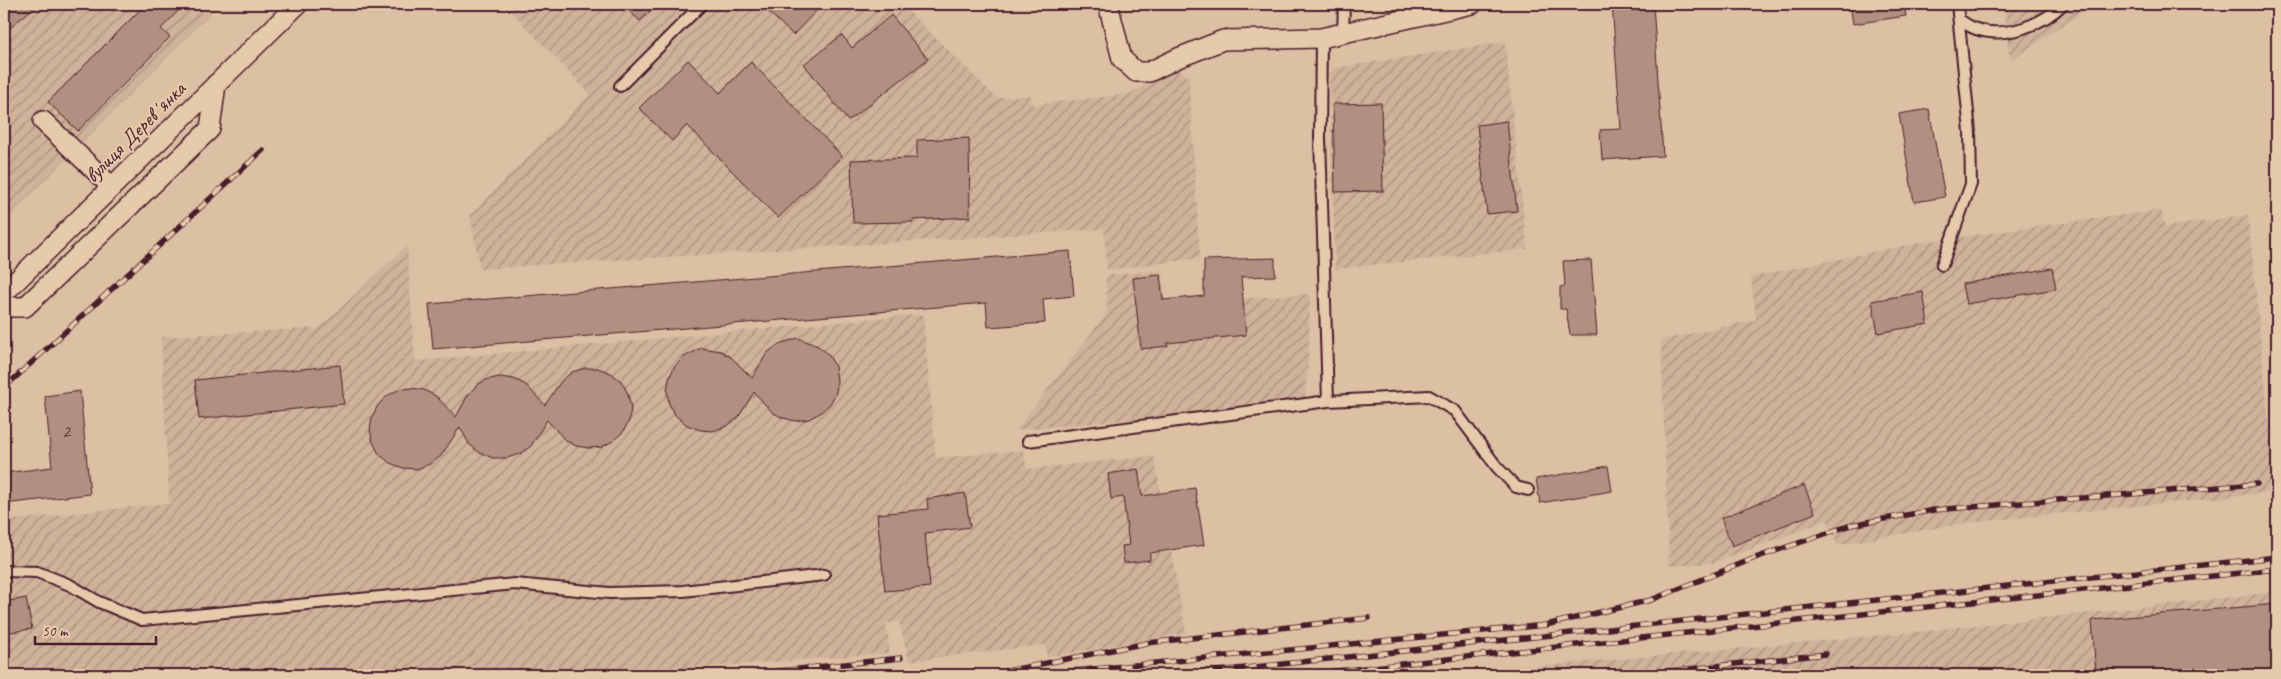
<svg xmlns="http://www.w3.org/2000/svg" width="2281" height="679" font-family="Caveat,sans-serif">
<defs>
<pattern id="industrial-furrows" width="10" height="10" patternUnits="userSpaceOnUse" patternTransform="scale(1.25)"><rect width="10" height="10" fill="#cfb29a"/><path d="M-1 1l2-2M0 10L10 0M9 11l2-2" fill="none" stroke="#aa907e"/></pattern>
</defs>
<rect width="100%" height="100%" fill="#dcc0a4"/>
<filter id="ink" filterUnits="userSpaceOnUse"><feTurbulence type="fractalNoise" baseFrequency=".02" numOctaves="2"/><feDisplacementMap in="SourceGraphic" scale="10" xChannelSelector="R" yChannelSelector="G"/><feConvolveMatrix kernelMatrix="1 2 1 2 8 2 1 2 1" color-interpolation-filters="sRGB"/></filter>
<g filter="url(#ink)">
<path fill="url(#industrial-furrows)" d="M4 4H220L4 221Z
M504 4H901L997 98 1031 95 1032 105 1129 94 1175 69 1189 77 1200 258 1107 270 1104 229 480 269 470 215 590 94Z
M2003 4H2094L2010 61Z
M1505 42 1527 249 1335 269 1329 74 1334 68Z
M2161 210 2165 227 2248 215 2276 492 1965 523 1837 545 1827 520 1714 563 1669 566 1661 340 1756 320 1751 277 1922 242Z
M407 246 415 361 923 314 936 458 1023 450 1027 469 1154 456 1186 633 1047 657 1045 645 909 661 899 621 886 624 890 653 603 675H4V521L169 503 161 337 319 328Z
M1162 271 1165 303 1310 294 1309 350 1305 397 1283 405 1016 430 1107 313 1106 275Z
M2277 592V675H1532L1533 667 1906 633Z"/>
<path fill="#b19081" stroke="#4a1f2b" d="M4 4H38L4 33Z
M146 4H185L161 29 170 37 78 131 48 102Z
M622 4H657L640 21Z
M760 4H823L793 35Z
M1612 4H1653L1663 156 1602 160 1600 130 1621 129Z
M1850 4H1904L1906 16 1853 24Z
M891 15 928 59 848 121 804 64 842 35 852 48Z
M688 60 720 93 751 62 842 156 778 218 687 125 672 141 639 108Z
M1381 103 1383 191 1335 192 1333 104Z
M1929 109 1945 197 1914 202 1899 114Z
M1507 121 1517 211 1487 214 1477 125Z
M969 138 970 217 913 220V222L853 223 851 160 917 158V140Z
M1070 251 1074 296 1043 299 1045 323 988 327 986 303 433 349 429 304Z
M1275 258V276L1241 277 1246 335 1167 343 1168 346 1141 349 1133 278 1160 275 1163 300 1204 296V260Z
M1591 260 1597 335H1570L1566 309H1560V287L1565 286 1563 261Z
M2052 268 2056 289 1966 304 1962 284Z
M1923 292 1928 324 1878 333 1872 301Z
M798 338 818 346 828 354 835 366 837 380 836 393 830 404 820 413 809 419 796 421 783 418 772 412 754 392 738 418 727 426 713 431 700 430 687 425 676 416 669 404 667 391 669 379 674 367 684 357 701 348 721 351 732 358 752 378 767 353 779 344Z
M340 365 344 404 199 419 195 380Z
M585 368H598L611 373 622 382 628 394 631 408 629 421 623 432 613 441 602 447 589 448 576 446 565 440 547 420 531 446 520 454 507 458H493L480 453 469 444 460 427 441 456 430 464 417 469 403 468 390 463 379 454 373 442 370 430 372 417 378 405 387 396 398 390 411 388 424 390 436 396 456 417 468 395 477 385 488 379 501 377 514 379 526 385 545 405 561 381 572 372Z
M80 391 90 494 4 504V473L52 467 45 396Z
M1608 466 1612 491 1540 503 1536 479Z
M1138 469 1142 496 1195 488 1204 545 1150 553V560L1124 563 1122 546 1129 545 1123 497 1111 499 1108 474Z
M1804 485 1815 513 1732 546 1721 518Z
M965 493 970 527 925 533 930 587 885 591 877 514 928 509 927 499Z
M26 598 32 629 4 633V602Z
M2277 604V675H2096L2092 620Z"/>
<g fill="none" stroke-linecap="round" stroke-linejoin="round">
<g stroke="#4a1f2b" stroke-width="14">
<path id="lane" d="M1959 20C1965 23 1970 27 1976 29 2006 39 2042 25 2063 4
M1343 33 1344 4
M1321 38 1320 137 1328 401 1429 396 1455 411 1497 467 1516 487 1528 490
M620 86 702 4
M1942 265 1971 184 1970 132 1957 4
M1028 441 1328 401
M4 571 37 572 70 585 99 602 142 620 515 584 609 593 683 591 824 575"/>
</g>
<g stroke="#4a1f2b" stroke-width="22">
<path id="street" d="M1108 4 1122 59 1136 72H1149L1178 58 1223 40 1321 38 1472 4
M43 121 112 187
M4 293 298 4
M4 307H25L210 129 216 84"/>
</g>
<use href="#lane" stroke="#e5caac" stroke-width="10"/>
<use href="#street" stroke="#e5caac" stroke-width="19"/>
<g stroke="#4a1f2b" stroke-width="5.5">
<path id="rail" d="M4 388 263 150
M742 675 901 658
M886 675 903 673
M986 675 1147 643 1369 618
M1032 675 1546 625 1651 600 1755 558 1851 525 1934 510 2257 484
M1180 675 2277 557
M1300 675 2277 569
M1634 675 1826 654"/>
</g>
<use href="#rail" stroke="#e5caac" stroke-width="4" stroke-dasharray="11" stroke-linecap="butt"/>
</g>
</g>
<g text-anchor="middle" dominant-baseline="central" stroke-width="4" stroke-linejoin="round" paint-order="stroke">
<g font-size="19" fill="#643b40">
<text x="66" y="431">2</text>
</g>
<g font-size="21" fill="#4a1f2b" stroke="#e5caac">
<text transform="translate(135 132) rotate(-45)">вулиця Деревʼянка</text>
</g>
</g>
<rect width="2281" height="679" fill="none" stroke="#e5caac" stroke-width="20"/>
<rect x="10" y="10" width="2261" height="659" fill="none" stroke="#4a1f2b" stroke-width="2" filter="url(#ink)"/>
<path d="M35 636v8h121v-8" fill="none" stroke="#4a1f2b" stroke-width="2.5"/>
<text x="42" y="636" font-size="15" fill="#4a1f2b" stroke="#e5caac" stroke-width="4" paint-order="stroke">50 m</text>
</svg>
